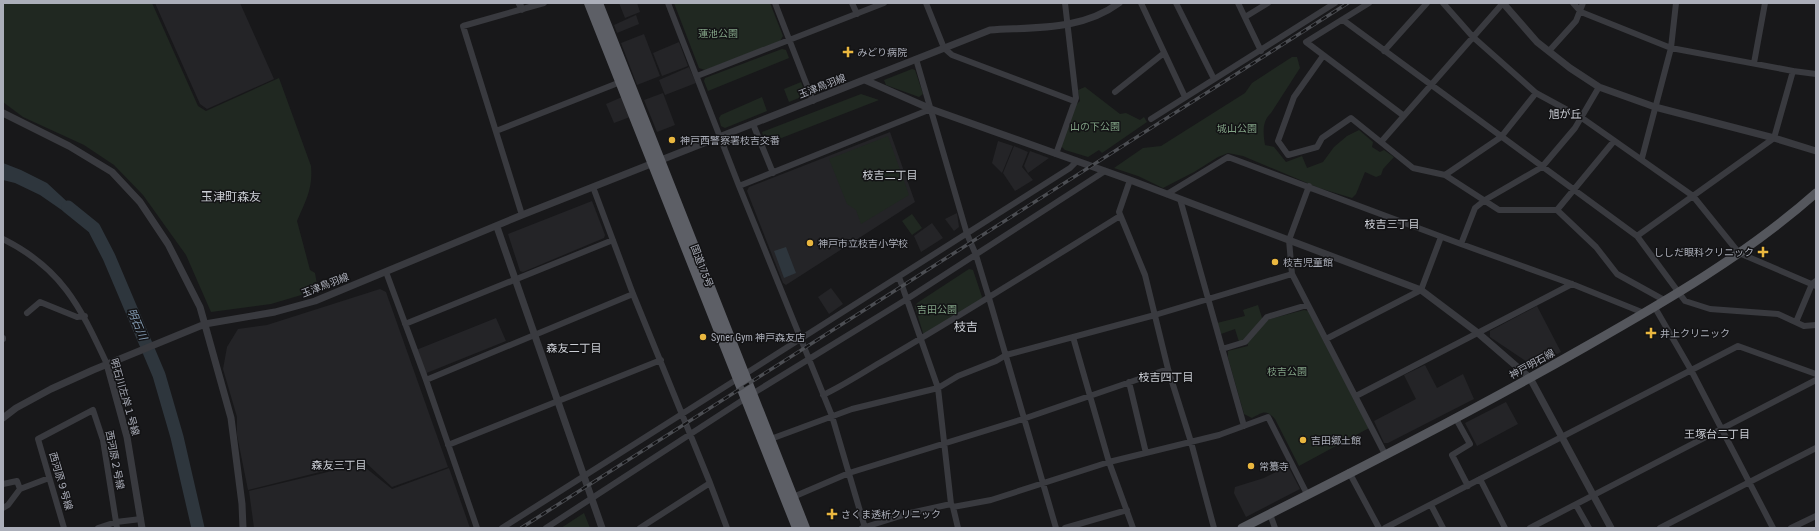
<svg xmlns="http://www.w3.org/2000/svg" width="1819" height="531" font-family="'Roboto Condensed','Noto Sans JP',sans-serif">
<rect width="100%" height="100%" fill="#18181a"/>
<path fill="#242427" d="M155 3H240L274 79 207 109 200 104Z
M619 3H637L640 12 625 18Z
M636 15 639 24 617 33 614 25Z
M644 34 660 76 637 85 621 43Z
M679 42 688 66 662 76 653 53Z
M689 67 696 83 665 95 659 80Z
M663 93 675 125 657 132 644 100Z
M622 97 630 117 614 123 606 104Z
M890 132 915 202 786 285 783 283 747 191 749 187Z
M998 141 1013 146 1002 173 992 163Z
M1014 146 1028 152 1022 167 1033 180 1015 191 1003 173Z
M1030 151 1049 158 1028 173 1024 166Z
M592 201 605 235 604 238 523 272 520 271 508 234Z
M957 213 959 227 954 231 945 219Z
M932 223 943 238 921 252 914 236Z
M831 288 843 304 829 314 818 297Z
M380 289 386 292 448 467 392 487 364 461 248 490 237 435V417L223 369 227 347 238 329 267 325Z
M1537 306 1561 352 1533 366 1490 337V331Z
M496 318 506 341 424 374 416 350Z
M1425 365 1437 388 1463 374 1474 399 1388 443H1384L1374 421 1416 399 1404 375Z
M1506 402 1518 424 1477 446 1465 423Z
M361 464 392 489 449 468 470 528H254L249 491Z
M1288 466 1300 489 1246 517 1234 493 1235 487 1264 478Z"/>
<path fill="#202821" d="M3 3H152L198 106 206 111 279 78 311 166C313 189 306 200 297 221L310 270 315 273 318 290 271 304 211 312 186 255 143 195 114 165 84 145 23 117 3 102Z
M674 3H770L783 36 780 41 705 70 699 68Z
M782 49 786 50 789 58 708 91 704 81 705 78Z
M1292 57H1297L1300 68 1271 113C1262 121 1263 133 1265 145L1274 147 1286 162 1302 156 1307 168 1323 162 1334 147 1347 136 1359 130 1373 142 1372 147 1380 152 1384 150 1394 157 1383 169 1381 175 1376 177 1365 172 1356 194 1352 198 1319 188 1243 156 1228 153 1218 157 1194 172 1163 188 1138 176 1114 168 1143 148 1161 146 1245 93 1252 83Z
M912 69 915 70 923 94 919 97 886 85 884 80Z
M801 82 806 95 789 102 784 89Z
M1085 87 1120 114 1126 113 1140 120 1144 117 1147 122 1102 153 1099 150 1088 157 1065 150 1061 146 1076 105 1080 101 1078 90Z
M861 94 879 100 766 144 762 132Z
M762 97 767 111 725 128 721 126 719 118 721 115Z
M888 136 909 195 861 224 856 210 847 204 829 159Z
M912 214 922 228 912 235 902 221Z
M969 269 973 270 982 297 981 300 927 334 923 333 915 307 917 303Z
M1258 305 1263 321 1304 310 1308 311 1369 428 1299 466 1275 419C1266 409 1263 412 1252 418L1244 414 1228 358V351L1248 346 1247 340 1239 342 1235 329 1221 334 1217 323 1245 316 1243 310Z
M584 513 590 528H561Z"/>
<path fill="#2e363d" d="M3 163 21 170 47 183 88 221 66 213 40 195 15 183 3 180Z
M786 247 796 273 784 278 774 251Z"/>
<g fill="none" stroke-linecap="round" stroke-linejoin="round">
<path stroke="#2e363d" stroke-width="13" d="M68 207 94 228 109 257 159 375 177 437 198 528"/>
<path stroke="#393a3f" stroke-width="6" d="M668 3 739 186 832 416 865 528
M775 3 813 101
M852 3 857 14
M926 3 944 48 952 55 1074 101
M1141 3 1185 97
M1176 3 1214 79
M1238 3 1261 51
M1369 3 1306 42 1404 116
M1443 3 1473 37 1536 93 1582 118 1693 196 1739 253 1816 286
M1573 3 1581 12 1671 48 1793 71 1816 74
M1245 17 1268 3
M1343 20 1637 236 1685 301 1710 309 1778 314 1804 326 1816 325
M1384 51 1427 3
M1549 51 1576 21 1583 3
M1323 56 1294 97 1278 141 1288 155 1317 147 1322 138 1351 118 1413 168 1445 175 1499 210H1557L1596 247 1617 274 1664 300
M916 59 967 234 976 255 989 298 1056 528
M1754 63 1765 3
M697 76 884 3
M1115 92 1164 53
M1151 119 1335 3
M753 124 773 173
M496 131 623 81
M1381 142 1503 3
M1056 154 1076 98 1065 3
M1642 158 1671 48 1676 3
M1445 175 1501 137 1536 93
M1130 180 1119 212 1145 275 1168 369 1191 442 1214 528
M739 186 931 109
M1309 186 1289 240 1292 274 1385 454
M593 187 633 294 710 483 727 528
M1167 194 1228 157 1461 244 1572 284 1644 313
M1180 199 1244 426
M1557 210 1614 141
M522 215 463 26 544 3
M1637 236 1774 138 1793 71
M3 239C63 269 80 307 107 364
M1461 244 1475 208 1485 200 1542 167 1575 128 1599 87
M386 272 426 380 477 528
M899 277 938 388 951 504
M1654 306 1691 370 1773 528
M27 313 40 302 77 317 85 316
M1796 322 1812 284 1816 281
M405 324 613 240
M1073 337 1109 462 1133 528
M3 338V339
M1326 339 1421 290 1441 237
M1222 349 1245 342 1267 317 1307 305
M426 380 633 294
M1129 382 1146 453
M823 395C844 385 862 373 881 362 962 315 1041 265 1120 216
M1356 396 1572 284
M1455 417 1470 444 1452 455 1468 486
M768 440 852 409 938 388 958 376 996 361 1006 355 1155 315 1292 274
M448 445 661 360
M1349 472 1379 528
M1480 479 1505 528
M3 484 17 481 20 489
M793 497 849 473 1023 419 1168 369
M1431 505 1443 528
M1576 505 1589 528
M953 507 958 528
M3 508 8 505 20 489 49 478
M1270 514 1275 528
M64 528 38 439 93 410 103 440 117 528
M98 528 116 522 141 519
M502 528C691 407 881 289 1070 168L1077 161
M546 528 752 394 907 299 1105 171
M640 528 710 483
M862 528 910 513 951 504 953 507 991 500 1109 462 1219 435 1268 417 1307 494
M1065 528 1127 510
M1385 528 1738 346 1816 374
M1530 528 1816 380
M1660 528 1816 448
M1791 528 1816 516"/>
<path stroke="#393a3f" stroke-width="7" d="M519 3 522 9
M1503 3 1537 42 1570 68 1599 87 1655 107 1774 138 1816 151
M865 80 931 109 1130 180 1421 290 1478 333 1530 378 1611 528
M3 113 69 146 112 172 140 202 168 244 200 307 231 418 242 504 243 528
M497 227 602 528
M107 364 127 437 142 528
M3 418 16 408 51 389 93 370 205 324 275 312 315 301 522 215 990 30C1034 27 1081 31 1119 3"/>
<path stroke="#55575d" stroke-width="9" d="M1242 528C1357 470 1473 411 1585 347 1666 301 1746 255 1816 193"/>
<path stroke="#5d5f66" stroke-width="10" d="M589 3 797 528
M598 3 805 528"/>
<g stroke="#4c4e53" stroke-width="3.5">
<path id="rail" d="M521 528 1348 3"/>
</g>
<use href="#rail" stroke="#131315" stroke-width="2" stroke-dasharray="6" stroke-linecap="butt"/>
</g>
<g fill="#eab73f" stroke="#131315" stroke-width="1.5">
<path d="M846 46h4v4h4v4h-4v4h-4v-4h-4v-4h4z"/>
<circle cx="672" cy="140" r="4"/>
<circle cx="810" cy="243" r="4"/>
<path d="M1761 246h4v4h4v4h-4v4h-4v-4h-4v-4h4z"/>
<circle cx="1275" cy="262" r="4"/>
<path d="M1649 327h4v4h4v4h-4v4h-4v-4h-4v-4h4z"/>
<circle cx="703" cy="337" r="4"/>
<circle cx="1303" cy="440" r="4"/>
<circle cx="1251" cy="466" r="4"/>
<path d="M830 508h4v4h4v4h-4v4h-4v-4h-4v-4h4z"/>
</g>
<g text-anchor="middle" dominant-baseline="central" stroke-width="3" stroke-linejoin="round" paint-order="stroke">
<g font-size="10" fill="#82a386" stroke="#131315">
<text x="718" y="33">蓮池公園</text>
<text x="1095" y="126">山の下公園</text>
<text x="1237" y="128">城山公園</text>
<text x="937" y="309">吉田公園</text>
<text x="1287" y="371">枝吉公園</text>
</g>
<g font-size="10" fill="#abaeb9" stroke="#131315" text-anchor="start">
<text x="857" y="52">みどり病院</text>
<text x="680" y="140">神戸西警察署枝吉交番</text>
<text x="818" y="243">神戸市立枝吉小学校</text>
<text x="1754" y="252" text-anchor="end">ししだ眼科クリニック</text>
<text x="1283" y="262">枝吉児童館</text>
<text x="1660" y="333">井上クリニック</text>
<text x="711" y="337">Syner Gym 神戸森友店</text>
<text x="1311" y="440">吉田郷土館</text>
<text x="1259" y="466">常纂寺</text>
<text x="841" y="514">さくま透析クリニック</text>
</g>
<g font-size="10" fill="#abaeb9" stroke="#131315">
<text transform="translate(822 86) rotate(-21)">玉津鳥羽線</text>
<text transform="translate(702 266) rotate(69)">国道175号</text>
<text transform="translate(325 285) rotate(-21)">玉津鳥羽線</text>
<text transform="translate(1532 364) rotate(-29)">神戸明石線</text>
<text transform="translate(125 397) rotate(74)">明石川左岸１号線</text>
<text transform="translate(115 460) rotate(79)">西河原２号線</text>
<text transform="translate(61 481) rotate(74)">西河原９号線</text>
</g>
<g font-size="11" fill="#cbced5" stroke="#131315">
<text x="1565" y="114">旭が丘</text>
<text x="890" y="175">枝吉二丁目</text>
<text x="1392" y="224">枝吉三丁目</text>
<text x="574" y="348">森友二丁目</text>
<text x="1166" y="377">枝吉四丁目</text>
<text x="1717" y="434">王塚台二丁目</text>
<text x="339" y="465">森友三丁目</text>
</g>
<g font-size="11" font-style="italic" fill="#839bb2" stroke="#131315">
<text transform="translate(137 324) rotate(67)">明石川</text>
</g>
<g font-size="12" fill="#cbced5" stroke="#131315">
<text x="231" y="197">玉津町森友</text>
<text x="966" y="327">枝吉</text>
</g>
</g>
<rect width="1819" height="531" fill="none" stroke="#abaeb9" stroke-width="8"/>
</svg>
